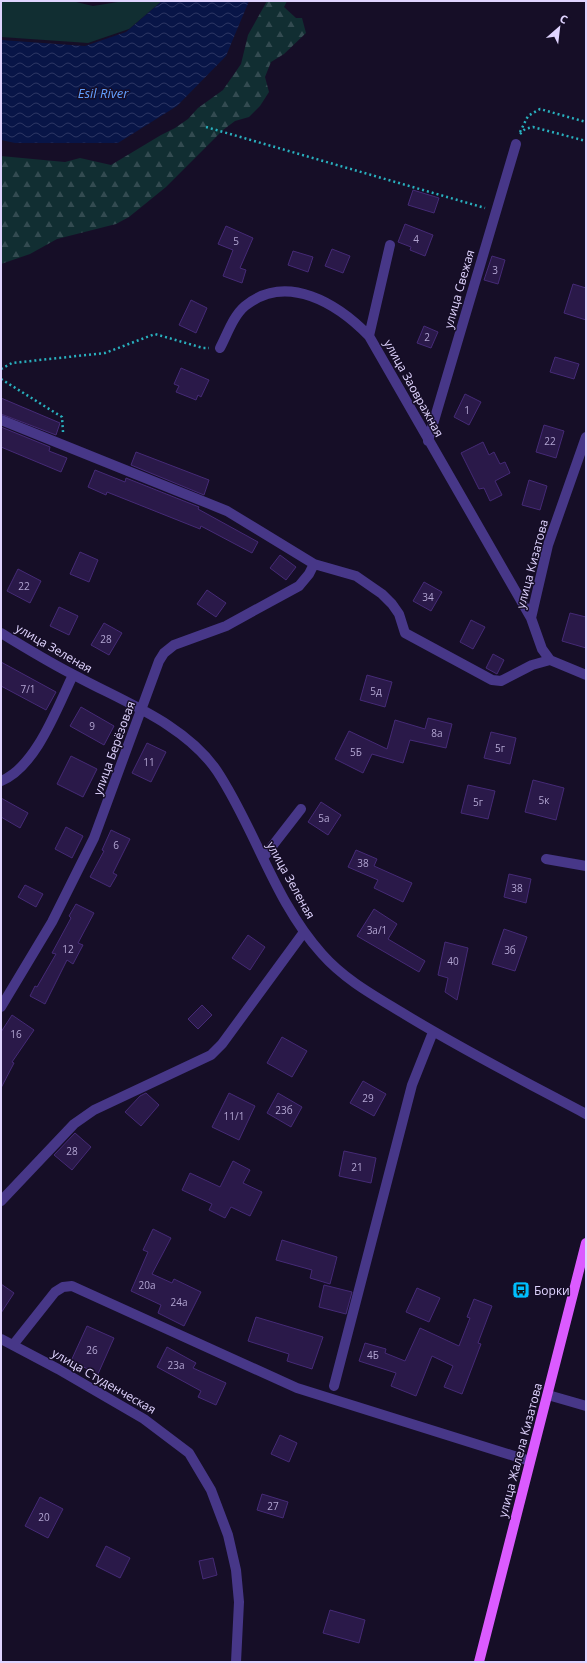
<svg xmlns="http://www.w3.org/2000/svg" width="587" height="1663" font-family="'Open Sans',sans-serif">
<defs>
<pattern id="forest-firs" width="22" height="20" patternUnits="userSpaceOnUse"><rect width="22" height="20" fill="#112e32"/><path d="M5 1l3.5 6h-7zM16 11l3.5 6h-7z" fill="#334b51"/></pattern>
<pattern id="water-waves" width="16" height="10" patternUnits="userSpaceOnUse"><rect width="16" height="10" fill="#081547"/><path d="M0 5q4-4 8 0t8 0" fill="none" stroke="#2c3663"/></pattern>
</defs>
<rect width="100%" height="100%" fill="#160e27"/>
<path fill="#112e32" d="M1 1H72L93 6 124 1H162L129 29 88 43 1 37Z"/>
<path fill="url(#forest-firs)" d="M267 1H287L284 7 296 18H302L306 33 284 54 271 62 265 77 269 92 260 106 249 117 235 121 223 130 166 187 129 217 116 224 57 239 30 254 1 264V156L65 162 80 158 111 165 161 135 175 128 188 119 198 108 223 90 241 64 248 35Z"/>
<path fill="url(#water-waves)" d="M162 1H249L226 56 177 106 118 143H15L1 140V40L85 46 126 32Z"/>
<path fill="#2a1949" stroke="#452a76" d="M413 190 439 198 434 213 408 205Z
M405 224 433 235 425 256 410 250 411 247 398 242Z
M226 226 253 238 240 268 246 270 242 283 223 276 233 250 218 244Z
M332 249 350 256 343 273 325 266Z
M293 251 313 257 308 272 288 265Z
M492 256 505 260 498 284 484 280Z
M573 284 586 288V320L564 313Z
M191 300 207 308 196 333 179 325Z
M424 326 438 332 431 348 417 343Z
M555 357 579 364 574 379 550 372Z
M181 368 209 380 201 397 198 395 196 400 176 392 179 386 174 384Z
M465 394 481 402 469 425 454 417Z
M1 398 60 423 56 435 1 414Z
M544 425 564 431 556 458 536 452Z
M1 427 50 447 49 451 67 458 61 472 1 447Z
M483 442 489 455 494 452 500 464 505 462 510 473 495 481 502 495 490 501 484 488 479 489 461 453Z
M136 452 209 480 204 495 131 465Z
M95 470 125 482 126 478 199 507 198 509 258 542 252 553 201 526 200 529 107 492 106 495 88 487Z
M529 480 547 486 540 510 522 505Z
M80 552 98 560 89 582 70 574Z
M280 555 296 567 286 580 270 568Z
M18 569 41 581 30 603 7 591Z
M424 582 442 592 431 611 413 601Z
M207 590 226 603 216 617 197 604Z
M59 607 78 616 69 635 50 626Z
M570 613 586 617V648L562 641Z
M471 620 485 627 473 649 460 642Z
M104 623 122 633 109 655 91 645Z
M493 654 504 660 497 674 486 668Z
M1 662 56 692 46 710 1 686Z
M367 675 392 682 385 707 360 700Z
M81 707 114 726 104 745 70 726Z
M428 718 452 724 446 748 410 740 403 763 372 754 363 773 335 759 349 731 387 749 395 720 425 729Z
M491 732 516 738 510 764 484 758Z
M147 743 166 752 151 782 132 773Z
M71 756 97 769 83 797 57 784Z
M533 780 564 788 556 820 525 812Z
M468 785 495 791 488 819 461 813Z
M1 798 28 813 20 828 1 817Z
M321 802 341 815 328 835 308 822Z
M66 827 83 836 72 858 55 849Z
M111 830 130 839 113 873 117 875 110 887 90 877 104 851 102 850Z
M356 850 377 859 374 866 412 883 403 902 374 888 378 880 348 867Z
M509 874 531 879 526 903 504 897Z
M25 885 43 894 36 907 18 897Z
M76 904 94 913 78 943 83 945 73 964 67 960 45 1004 30 996 35 986 37 987 56 954 52 953 71 918 69 916Z
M374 909 397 924 388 939 425 961 419 972 357 936Z
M504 929 527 937 515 971 492 964Z
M248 935 265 947 250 970 232 958Z
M445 942 468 948 457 1000 445 992 448 978 438 975Z
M202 1005 212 1015 198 1029 188 1019Z
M12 1015 34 1030 12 1062 14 1063 1 1088V1032Z
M282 1037 307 1051 292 1077 267 1063Z
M363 1081 386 1094 374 1116 350 1103Z
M146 1093 159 1105 141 1126 125 1112 140 1096Z
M229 1093 255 1106 239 1140 212 1127Z
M278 1093 302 1107 291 1127 267 1113Z
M75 1133 91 1147 72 1170 54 1155Z
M344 1151 376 1158 371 1183 339 1176Z
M233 1161 250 1170 243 1183 262 1192 250 1216 231 1207 225 1218 209 1210 212 1204 182 1190 190 1173 220 1187Z
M153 1229 171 1238 152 1274 172 1283 174 1279 201 1292 184 1326 158 1313 161 1305 131 1291 148 1252 143 1250Z
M282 1240 337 1257 330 1284 310 1278 312 1270 276 1260Z
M1 1284 14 1293 1 1313Z
M324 1285 352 1292 346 1314 319 1307Z
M417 1288 440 1298 429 1322 406 1312Z
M474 1299 492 1306 478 1343 481 1344 462 1394 444 1387 453 1366 432 1356 416 1396 391 1386 396 1373 359 1361 365 1343 386 1349 385 1353 405 1361 420 1328 459 1346 470 1318 467 1317Z
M256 1317 323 1337 312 1369 287 1361 289 1354 248 1341Z
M87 1326 114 1338 98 1374 71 1361Z
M167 1347 196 1363 193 1368 226 1383 216 1405 198 1397 201 1391 157 1367Z
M280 1435 297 1443 289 1462 271 1454Z
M262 1494 288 1502 283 1518 257 1510Z
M40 1497 63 1509 48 1538 25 1526Z
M106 1546 130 1558 120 1578 96 1566Z
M213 1558 217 1575 203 1579 199 1561Z
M330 1610 365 1620 359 1643 323 1633Z"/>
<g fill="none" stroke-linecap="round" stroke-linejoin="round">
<path stroke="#29b0be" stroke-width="2.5" stroke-dasharray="2 3" stroke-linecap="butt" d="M206 127 485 208
M520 132 528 116 540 109 586 122
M520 134 525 129 533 127 586 141
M1 369 12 363 105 353 155 334 203 348H209
M1 379 62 417 63 432"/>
<path stroke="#473788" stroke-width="10" d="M369 336 390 245
M220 348C227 335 233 316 245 306 287 272 338 304 369 336L531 618
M1 420 227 511 314 564 356 576 382 594 392 604 399 614 405 633 492 680 501 681 532 665 550 660
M586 437 548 545 531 618 542 649 550 660 586 675
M428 441 516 144
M1 633C26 648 50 663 76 676 124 702 185 724 217 771 256 830 274 901 322 954 344 979 373 995 401 1012 461 1049 524 1081 586 1114
M1 781C36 767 57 708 73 675
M263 858 301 809
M546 859 586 866
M1 1007 52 922 94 838 159 661 164 653 174 645 226 626 299 586 309 574 314 564
M1 1201 74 1124 94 1110 211 1055 222 1044 304 932
M1 1339 58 1369 144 1419 189 1453 211 1490 228 1535 236 1570 239 1602 236 1662
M13 1345 55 1292 63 1287 72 1286 297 1388 530 1461
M334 1386 412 1085 433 1032
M548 1395 586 1406"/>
<path stroke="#db5bff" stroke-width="10" d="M479 1662 586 1243"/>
</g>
<defs>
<g id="bus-square" transform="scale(0.9)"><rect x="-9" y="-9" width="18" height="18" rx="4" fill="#00bfff" stroke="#160e27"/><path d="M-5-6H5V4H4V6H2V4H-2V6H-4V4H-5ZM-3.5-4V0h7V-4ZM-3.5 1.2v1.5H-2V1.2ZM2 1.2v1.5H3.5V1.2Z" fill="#111"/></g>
</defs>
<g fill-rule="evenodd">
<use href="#bus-square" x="521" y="1290"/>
</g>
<g text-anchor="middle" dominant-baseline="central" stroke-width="3" stroke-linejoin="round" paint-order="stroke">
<g font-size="10" fill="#b2a5d2">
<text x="416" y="239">4</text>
<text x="236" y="241">5</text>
<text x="495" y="270">3</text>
<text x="427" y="337">2</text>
<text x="467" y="410">1</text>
<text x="550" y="441">22</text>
<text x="24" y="586">22</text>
<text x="428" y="597">34</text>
<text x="106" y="639">28</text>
<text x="28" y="689">7/1</text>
<text x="376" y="691">5д</text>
<text x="92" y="726">9</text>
<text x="437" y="733">8а</text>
<text x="500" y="748">5г</text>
<text x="356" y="752">5Б</text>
<text x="149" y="762">11</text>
<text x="544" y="800">5к</text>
<text x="478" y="802">5г</text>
<text x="324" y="818">5а</text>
<text x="116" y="845">6</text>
<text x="363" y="863">38</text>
<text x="517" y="888">38</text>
<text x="377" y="930">3а/1</text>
<text x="68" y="949">12</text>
<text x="510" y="950">3б</text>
<text x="453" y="961">40</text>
<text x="16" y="1034">16</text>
<text x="368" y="1098">29</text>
<text x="284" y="1110">23б</text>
<text x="234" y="1116">11/1</text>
<text x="72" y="1151">28</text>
<text x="357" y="1167">21</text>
<text x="147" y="1285">20а</text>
<text x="179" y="1302">24а</text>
<text x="92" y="1350">26</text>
<text x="373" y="1355">4Б</text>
<text x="176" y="1365">23а</text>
<text x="273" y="1506">27</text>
<text x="44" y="1517">20</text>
</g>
<g font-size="12" fill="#e0d4ff" stroke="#160e27">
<text transform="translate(459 289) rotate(-74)">улица Свежая</text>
<text transform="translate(414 388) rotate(61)">улица Заовражная</text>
<text transform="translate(532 564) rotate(-75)">улица Кизатова</text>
<text transform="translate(54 648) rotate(30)">улица Зеленая</text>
<text transform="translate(114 748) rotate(-70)">улица Берёзовая</text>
<text transform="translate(291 880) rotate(61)">улица Зеленая</text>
<text transform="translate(104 1381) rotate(30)">улица Студенческая</text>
<text transform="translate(520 1450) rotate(-75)">улица Жалела Кизатова</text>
</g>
<g font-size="12" fill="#e0d4ff" stroke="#160e27" text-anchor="start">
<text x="534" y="1290">Борки</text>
</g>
<g font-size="13" font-style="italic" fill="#629fff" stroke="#160e27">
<text x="103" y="93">Esil River</text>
</g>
</g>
<rect width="587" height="1663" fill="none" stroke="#e0d4ff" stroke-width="4"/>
<g transform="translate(559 28) rotate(28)" stroke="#160e27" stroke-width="3" paint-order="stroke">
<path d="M0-3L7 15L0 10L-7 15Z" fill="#e0d4ff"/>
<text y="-6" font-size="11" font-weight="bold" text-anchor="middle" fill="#e0d4ff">С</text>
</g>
</svg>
